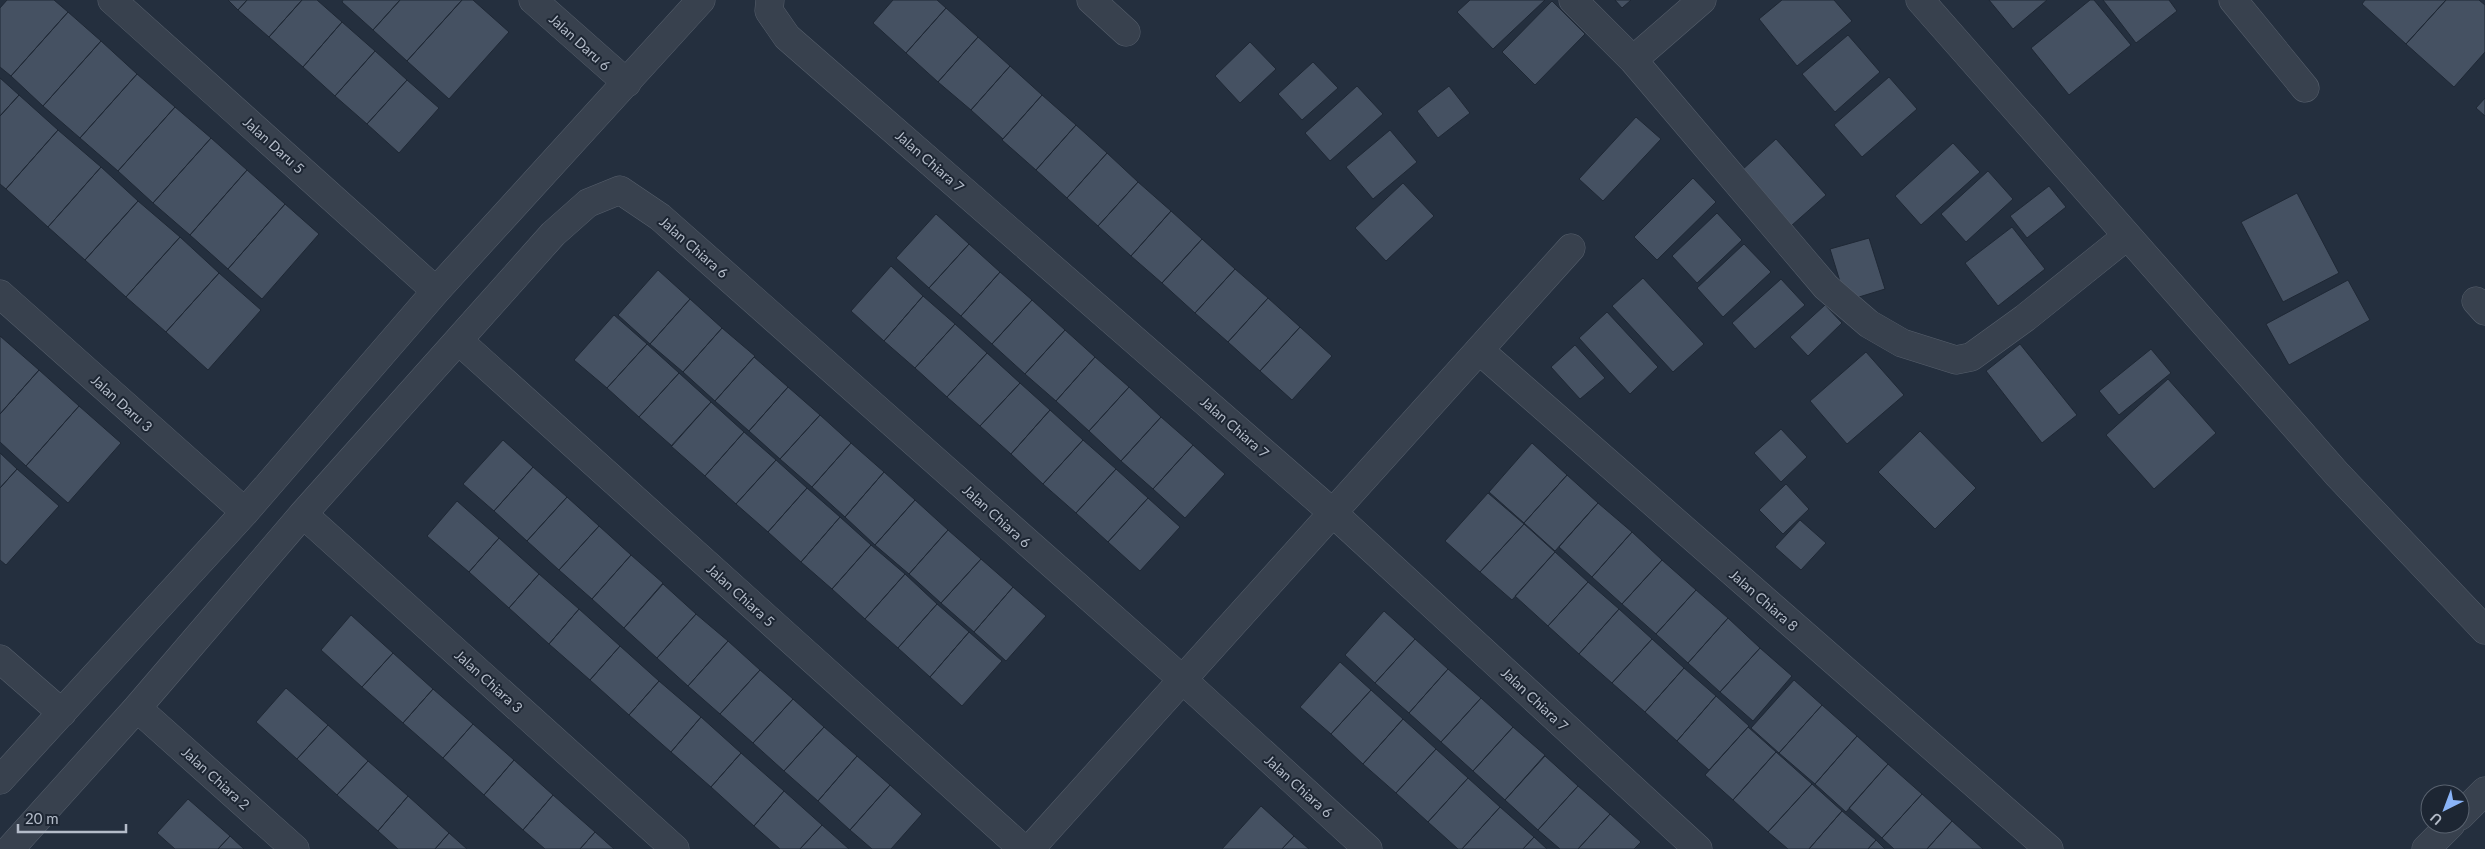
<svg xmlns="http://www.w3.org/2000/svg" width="2485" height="849" font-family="Lato,sans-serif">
<rect width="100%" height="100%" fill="#242f3e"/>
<path fill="#455162" stroke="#1f2835" d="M7 0H54L68 12 11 76 0 67V8Z
M228 0H247L238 10Z
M247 0H302L269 37 238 10Z
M302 0H317L342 22 303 67 269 37Z
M343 0H400L373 30 342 2Z
M400 0H462L407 61 373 30Z
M462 0H473L509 32 449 99 407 61Z
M893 0H937L946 8 906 53 873 23Z
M1470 0H1545L1493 49 1457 12Z
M1615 0H1631L1622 8Z
M1782 0H1834L1852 21 1797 66 1759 19Z
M1989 0H2047L2013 29Z
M2090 0H2094L2131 45 2069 95 2031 48Z
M2103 0H2169L2177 11 2136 43Z
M2365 0H2446L2406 44 2362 4Z
M2446 0H2479L2485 5V52L2454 87 2406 44Z
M1552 1 1585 34 1535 85 1502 52Z
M946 8 978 37 938 82 906 53Z
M68 12 101 41 43 106 11 76Z
M342 22 375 51 335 96 303 67Z
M1848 35 1880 72 1835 112 1802 74Z
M978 37 1010 66 971 110 938 82Z
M101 41 137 74 80 138 43 106Z
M1250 42 1276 69 1240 103 1215 76Z
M375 51 407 80 367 124 335 96Z
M1313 62 1338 88 1302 120 1278 94Z
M1010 66 1042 95 1003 139 971 110Z
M137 74 175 107 118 171 80 138Z
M1889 77 1917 109 1862 157 1834 125Z
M0 78 19 95 0 116Z
M407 80 439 108 399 153 367 124Z
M1357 86 1383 114 1330 161 1305 133Z
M1449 86 1470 113 1438 138 1417 111Z
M19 95 58 130 6 189 0 184V116Z
M1042 95 1076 125 1036 170 1002 140Z
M2485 98V116L2476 108Z
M175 107 211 138 153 203 118 171Z
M1636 117 1661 139 1603 201 1579 179Z
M1076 125 1107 153 1067 198 1036 170Z
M58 130 101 167 48 227 6 189Z
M1390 130 1417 162 1373 199 1346 167Z
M211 138 247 170 190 235 153 203Z
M1776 139 1826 195 1791 226 1741 171Z
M1953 143 1980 172 1921 225 1895 196Z
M1107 153 1138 182 1098 226 1067 198Z
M101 167 138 201 85 260 48 227Z
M247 170 285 204 228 269 190 235Z
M1988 171 2013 199 1966 242 1941 214Z
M1693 178 1716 202 1657 260 1634 237Z
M1138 182 1171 211 1131 256 1098 226Z
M1403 183 1434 216 1386 261 1355 228Z
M2049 186 2066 207 2027 238 2010 216Z
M2297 193 2339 273 2283 302 2241 222Z
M138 201 180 237 126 297 85 260Z
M285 204 319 234 262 299 228 269Z
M1171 211 1202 239 1162 283 1131 256Z
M1717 213 1742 240 1697 283 1672 256Z
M936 214 969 244 929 288 896 258Z
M2012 227 2045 269 1998 306 1965 263Z
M180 237 219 273 166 332 126 297Z
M1869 238 1885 289 1846 301 1830 249Z
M1202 239 1235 269 1195 313 1162 283Z
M969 244 1000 272 961 316 929 288Z
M1744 244 1771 272 1723 317 1697 288Z
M891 266 923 296 884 341 851 311Z
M1235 269 1268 298 1228 342 1195 313Z
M658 270 690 299 650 344 618 315Z
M1000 272 1032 300 992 344 961 316Z
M219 273 261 310 208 370 166 332Z
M1643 278 1704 344 1673 372 1612 306Z
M1781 279 1805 305 1755 349 1732 323Z
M2348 280 2370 320 2289 365 2266 324Z
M923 296 955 324 915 368 884 341Z
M1268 298 1300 327 1260 371 1228 342Z
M690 299 722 328 683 372 650 344Z
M1032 300 1065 330 1025 374 992 344Z
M1825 305 1842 323 1808 356 1790 337Z
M1607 312 1658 367 1630 394 1579 338Z
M614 315 647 344 607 388 574 360Z
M955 324 987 353 947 397 915 368Z
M1300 327 1332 356 1292 400 1260 371Z
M722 328 755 356 715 401 683 372Z
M1065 330 1095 357 1056 401 1025 374Z
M0 336 39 370 0 414Z
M647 344 679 373 639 417 607 388Z
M2020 344 2077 415 2042 443 1986 371Z
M1575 345 1605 378 1580 399 1551 367Z
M2151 349 2171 373 2119 415 2099 391Z
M1866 352 1904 395 1847 444 1810 401Z
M987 353 1020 383 980 426 947 397Z
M754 357 788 387 749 431 715 401Z
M1095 357 1129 387 1089 431 1056 401Z
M39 370 79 406 26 466 0 442V414Z
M679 373 711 402 672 446 639 417Z
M2168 379 2216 433 2154 489 2106 435Z
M1020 383 1050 410 1011 454 980 426Z
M788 387 820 415 780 459 749 431Z
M1129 387 1161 417 1121 461 1089 431Z
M711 402 744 432 705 476 671 446Z
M79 406 121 443 68 503 26 466Z
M1050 410 1083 440 1043 484 1011 454Z
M820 415 851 443 812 487 780 459Z
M1161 417 1193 445 1153 489 1121 461Z
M1781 429 1807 457 1781 482 1754 453Z
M1920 431 1976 488 1935 529 1878 472Z
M744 432 776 460 736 504 705 476Z
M503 440 533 467 494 511 463 484Z
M1083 440 1116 469 1076 513 1043 484Z
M851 443 884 472 845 517 812 487Z
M1532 443 1567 475 1524 523 1489 492Z
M1193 445 1225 474 1185 518 1153 489Z
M0 453 17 469 0 488Z
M776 460 807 488 768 532 736 504Z
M533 467 567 497 527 541 494 511Z
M17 469 59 506 6 565 0 560V488Z
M1116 469 1148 498 1108 542 1076 513Z
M884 472 915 500 875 545 845 517Z
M1567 475 1598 503 1555 551 1524 523Z
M1786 484 1809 509 1783 534 1759 510Z
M807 488 840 517 801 562 768 532Z
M1488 493 1524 524 1480 572 1445 541Z
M567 497 599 526 559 570 527 541Z
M1148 498 1180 527 1140 571 1108 542Z
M915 500 948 530 909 574 875 545Z
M457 501 499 538 469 572 427 536Z
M1598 503 1632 532 1592 577 1559 547Z
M840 517 871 545 832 589 801 562Z
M1800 520 1826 543 1801 570 1775 547Z
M1524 524 1555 552 1512 600 1480 572Z
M599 526 631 555 592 599 559 570Z
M948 530 981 559 941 603 909 574Z
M1632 532 1662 560 1622 604 1592 577Z
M499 538 539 574 509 608 469 572Z
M871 545 905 574 865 619 832 589Z
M1555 552 1588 582 1548 626 1515 596Z
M631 555 663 583 624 628 592 599Z
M981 559 1013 587 974 632 941 603Z
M1662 560 1696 590 1656 634 1622 604Z
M539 574 579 609 549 644 509 608Z
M905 574 937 604 898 648 865 619Z
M1588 582 1619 609 1579 654 1548 626Z
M663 584 696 614 657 658 624 628Z
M1013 587 1046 616 1006 661 974 632Z
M1696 590 1728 618 1688 663 1656 634Z
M937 604 969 632 930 677 898 648Z
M579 609 620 646 590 680 549 644Z
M1619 609 1652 639 1612 683 1579 654Z
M1384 611 1415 639 1375 683 1345 655Z
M696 614 728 641 688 686 657 658Z
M351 615 393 653 362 687 321 650Z
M1728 618 1760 648 1720 692 1688 663Z
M969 632 1002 661 962 706 930 677Z
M1415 639 1448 669 1409 713 1375 683Z
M1652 639 1684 668 1645 712 1612 683Z
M728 641 760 670 720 714 688 686Z
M620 646 659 681 629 715 590 680Z
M1760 648 1792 676 1753 721 1720 692Z
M393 653 433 689 403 723 362 687Z
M1340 662 1371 690 1331 734 1300 707Z
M1684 668 1716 696 1677 741 1645 712Z
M1448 669 1481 698 1441 742 1409 713Z
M760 670 793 699 753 743 720 714Z
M1794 680 1822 705 1779 753 1751 728Z
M659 681 701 717 671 752 629 715Z
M286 688 328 725 297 759 256 722Z
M433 689 473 724 443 758 403 723Z
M1371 690 1403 719 1363 764 1331 734Z
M1716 696 1749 726 1709 770 1677 741Z
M1481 698 1513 727 1473 771 1441 742Z
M793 699 824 727 784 771 753 743Z
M1822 705 1857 736 1815 784 1779 753Z
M701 717 741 753 711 787 671 752Z
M1403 719 1436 749 1396 793 1363 764Z
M473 724 514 760 484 795 443 758Z
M328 725 368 761 337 795 297 759Z
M824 727 857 756 818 801 784 771Z
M1513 727 1545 755 1505 800 1473 771Z
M1748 727 1776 752 1733 800 1705 775Z
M1857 736 1888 764 1846 812 1815 784Z
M1436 749 1468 778 1428 822 1396 793Z
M1776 752 1812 784 1768 832 1733 800Z
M741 753 784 791 754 826 711 787Z
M857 756 890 785 850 830 818 801Z
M1545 756 1578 786 1538 830 1505 800Z
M514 760 553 795 523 830 484 795Z
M368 761 408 796 378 831 337 795Z
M1888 764 1922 794 1882 838 1849 808Z
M1468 778 1500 807 1462 849H1458L1428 822Z
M1812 784 1842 811 1809 849H1788L1768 832Z
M890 785 922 814 891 849H872L850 830Z
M1578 786 1610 814 1578 849H1560L1538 830Z
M784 791 822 825 800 849H780L754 826Z
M1922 794 1952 821 1927 849H1894L1882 838Z
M553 795 595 832 580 849H545L523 830Z
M408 796 449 833 435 849H398L378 831Z
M188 799 230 836 218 849H175L157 833Z
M1261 806 1294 836 1282 849H1222Z
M1500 807 1534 837 1523 849H1462Z
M1842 811 1876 840 1868 849H1809Z
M1610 814 1641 842 1634 849H1578Z
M1952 821 1983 849H1927Z
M822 825 849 849H800Z
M595 832 614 849H580Z
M449 833 467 849H435Z
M230 836 244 849H218Z
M1294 836 1309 849H1282Z
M1534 837 1547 849H1523Z
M1876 840 1885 849H1868Z"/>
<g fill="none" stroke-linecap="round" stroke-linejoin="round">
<g stroke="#565f6c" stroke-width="29">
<path id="street" d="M112 0 436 291
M533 0 627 83
M770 0 769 11 787 37 1333 513 1698 849
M1091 0 1126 32
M1573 0 1633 60 1826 287 1869 324 1902 343 1956 360 1971 357 2025 318 2127 236
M1920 0 2337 474 2485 630
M2233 0 2305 88
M1633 60 1702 0
M0 294 245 512
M2476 301 2485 311
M459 341 1023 849
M1479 350 2049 849
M303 514 675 849
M0 659 62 713
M137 708 295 849
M0 780 245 512 436 291 701 0
M2460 816 2485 791
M10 849 137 708 303 514 553 234 588 203 620 190 660 217 1183 680 1368 849
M1030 849 1571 248
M2426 849 2451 824"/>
</g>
<use href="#street" stroke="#38414e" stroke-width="28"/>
</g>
<g text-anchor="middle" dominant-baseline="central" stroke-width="4" stroke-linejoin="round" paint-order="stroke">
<g font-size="14" fill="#b4bcc9" stroke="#1d2633">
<text transform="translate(580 42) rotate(42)">Jalan Daru 6</text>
<text transform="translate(274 145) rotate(42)">Jalan Daru 5</text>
<text transform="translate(930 161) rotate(41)">Jalan Chiara 7</text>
<text transform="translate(694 247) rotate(41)">Jalan Chiara 6</text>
<text transform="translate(122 403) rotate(42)">Jalan Daru 3</text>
<text transform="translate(1235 427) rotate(41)">Jalan Chiara 7</text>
<text transform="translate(997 516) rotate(42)">Jalan Chiara 6</text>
<text transform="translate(741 595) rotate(42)">Jalan Chiara 5</text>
<text transform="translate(1764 600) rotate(41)">Jalan Chiara 8</text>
<text transform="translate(489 681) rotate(42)">Jalan Chiara 3</text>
<text transform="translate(1535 699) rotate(43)">Jalan Chiara 7</text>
<text transform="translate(216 778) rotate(42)">Jalan Chiara 2</text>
<text transform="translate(1299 786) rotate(42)">Jalan Chiara 6</text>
</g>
</g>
<g transform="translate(2445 809) rotate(222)"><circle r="24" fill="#1d2633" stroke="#59626f"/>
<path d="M0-4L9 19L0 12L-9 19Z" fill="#8ab4f8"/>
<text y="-8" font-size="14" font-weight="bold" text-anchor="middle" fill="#b4bcc9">U</text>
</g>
<path d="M18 824v8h108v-8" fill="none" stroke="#b4bcc9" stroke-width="2.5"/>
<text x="25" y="824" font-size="15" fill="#b4bcc9" stroke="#1d2633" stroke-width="4" paint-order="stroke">20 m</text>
</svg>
